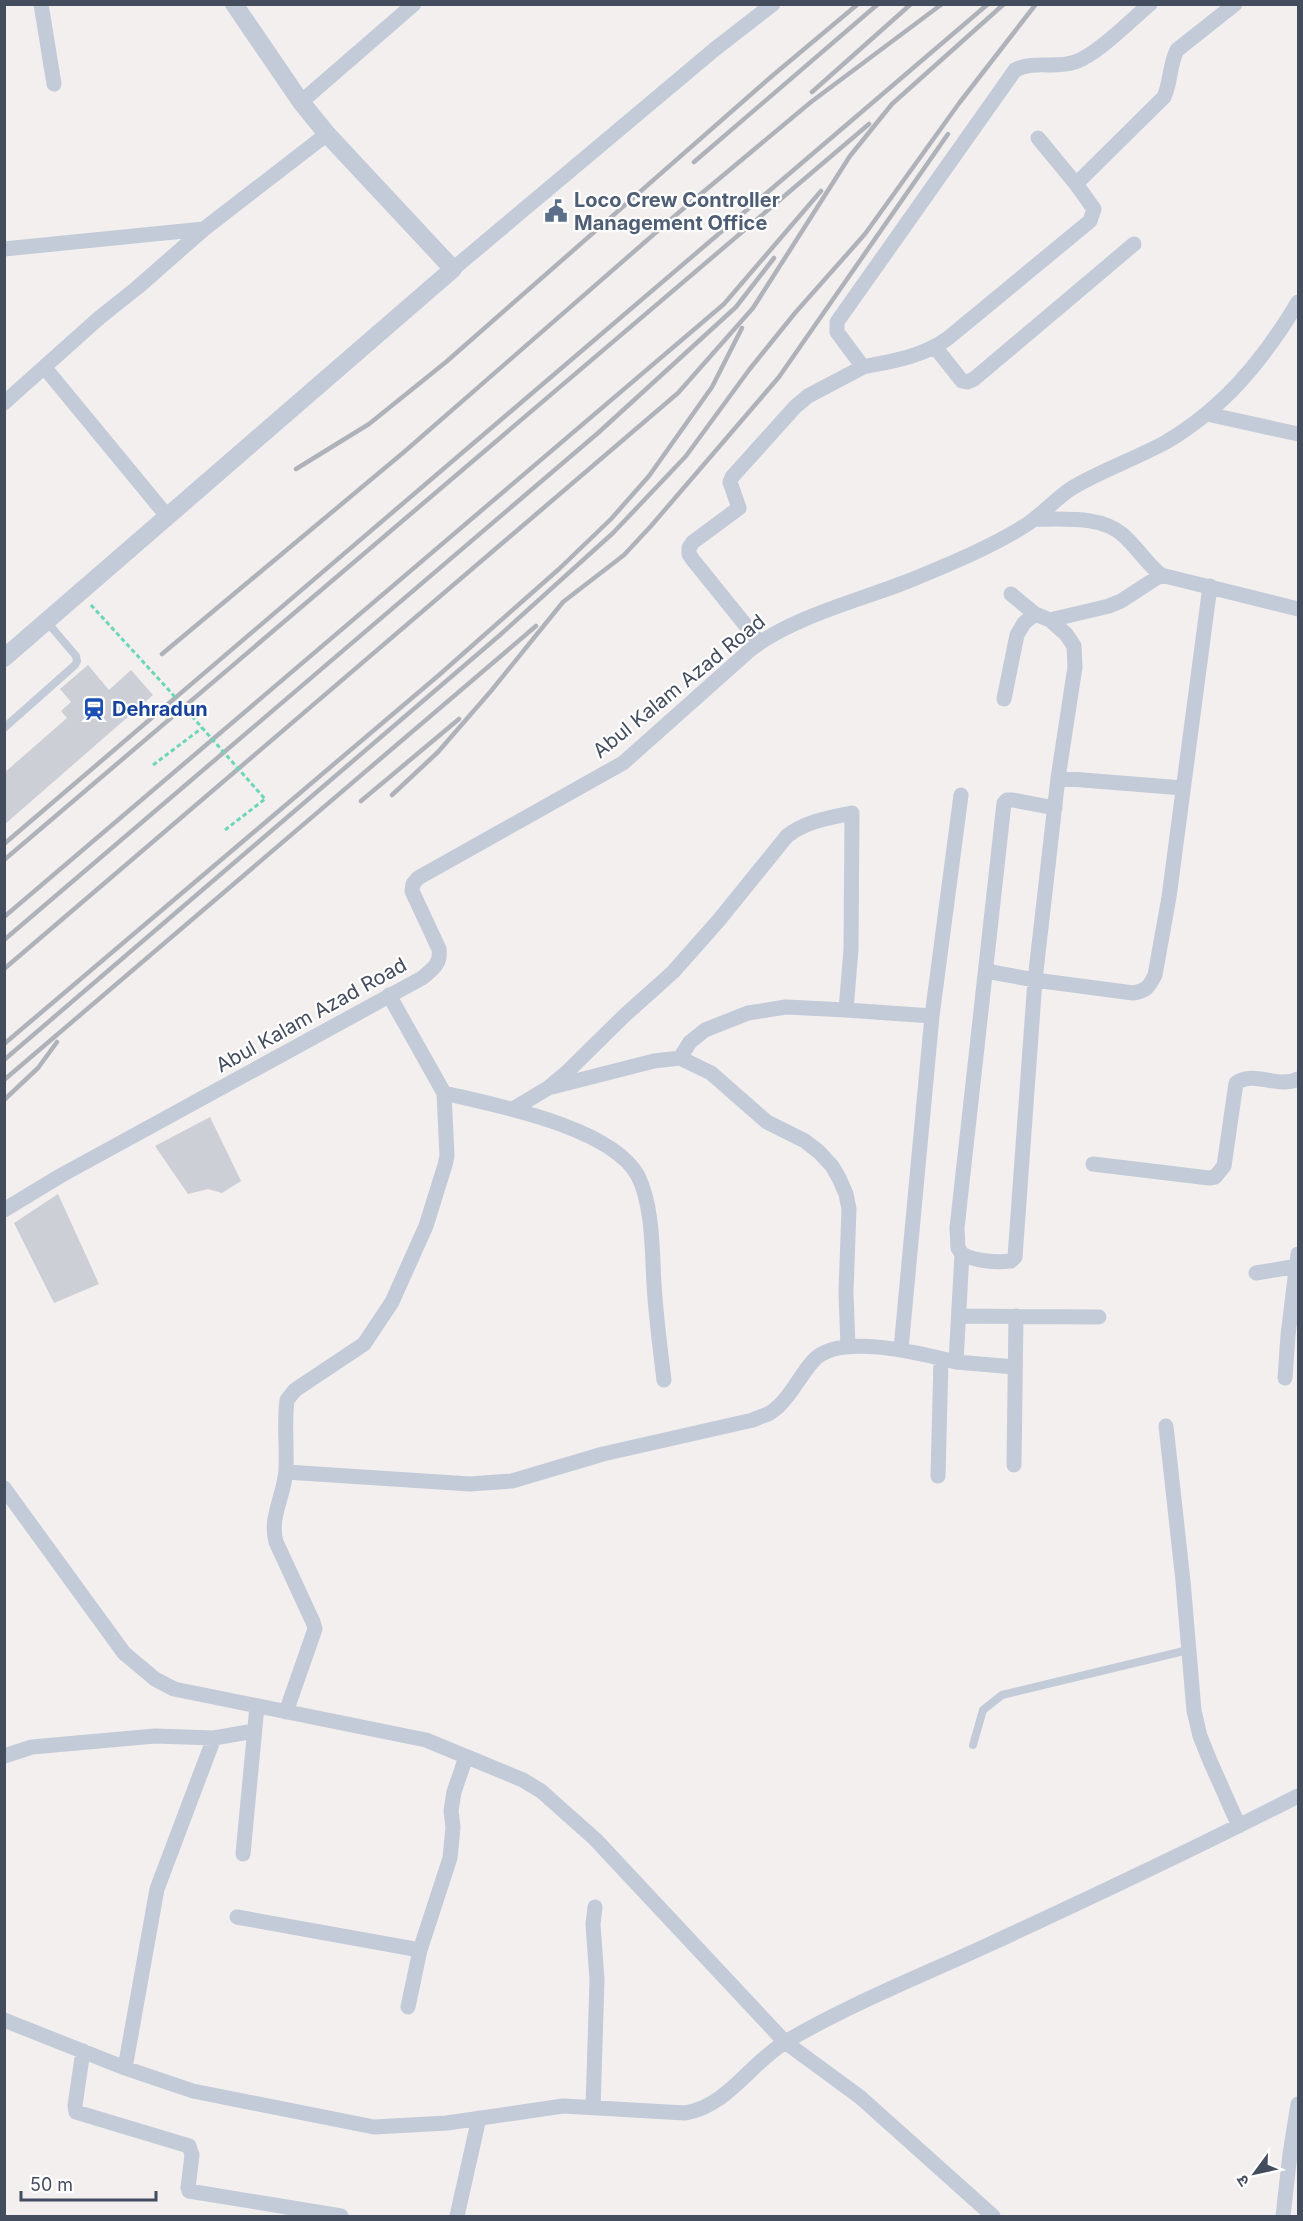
<svg xmlns="http://www.w3.org/2000/svg" width="1303" height="2221" font-family="Inter,'Noto Sans Devanagari',sans-serif">
<rect width="100%" height="100%" fill="#f2efee"/>
<path fill="#cdcfd7" d="M88 665 109 690 131 670 153 695 4 825V773L67 718 61 711 71 702 60 689Z
M210 1117 241 1181 222 1193 208 1189 188 1194 155 1146Z
M58 1194 99 1284 54 1303 14 1223Z"/>
<g fill="none" stroke-linecap="round" stroke-linejoin="round">
<path stroke="#6cd6b8" stroke-width="3" stroke-dasharray="4.5 3" stroke-linecap="butt" d="M91 605 167 688
M153 765 202 728
M225 830 265 799"/>
<path stroke="#c3cad8" stroke-width="8" d="M4 728 75 665 77 661 76 656 47 622
M973 1745 983 1710 1002 1695 1188 1650"/>
<path stroke="#c3cad8" stroke-width="15" d="M41 4 54 84
M301 102 414 4
M1076 184 1164 97C1171 82 1169 66 1177 50L1235 4
M4 249 204 229
M453 269 715 49 773 4
M935 347 962 381 967 382 974 379 1134 244
M863 367C893 361 921 357 947 339L1090 221 1094 209 1076 184 1038 138
M45 368 167 516
M4 403 99 318 138 287 204 229 327 134
M1207 414 1298 434
M1036 519C1064 520 1099 515 1122 534 1137 547 1146 563 1161 575L1298 609
M1011 594 1035 614 1050 620 1066 634 1074 646 1075 667 1058 778 1035 980 1015 1257 1011 1261C996 1263 975 1261 962 1254L958 1248 957 1228 1004 803 1007 800H1013L1055 808
M1050 620 1109 606 1121 601 1161 575
M760 643 693 560 689 554V548L693 542 739 508 730 482 732 477 795 407 808 396 863 367 837 332V322L1015 70C1034 60 1055 69 1075 62 1097 55 1131 20 1150 4
M1004 699 1017 635 1024 623 1035 614
M1058 778 1183 788
M986 971 1035 980 1133 993C1146 991 1149 987 1155 975L1169 897 1210 586
M846 1010 932 1016
M552 1087 654 1061 680 1058 711 1073 767 1122 805 1141 819 1152 832 1166 839 1178 846 1194 849 1209 846 1292 848 1347
M444 1093C495 1105 612 1127 638 1176 653 1206 652 1251 654 1284 656 1317 660 1348 664 1380
M513 1109 548 1088 566 1073 625 1015 673 972 719 920 787 836C806 821 829 818 852 813L851 949 846 1010 786 1007 748 1013 705 1030 690 1042 680 1058
M1093 1164 1209 1178 1215 1177 1224 1166 1236 1083C1254 1070 1278 1089 1298 1079
M4 1210 60 1176 422 978C433 969 441 964 439 949L412 891 413 884 418 878 623 763 750 650C791 617 861 600 911 580 950 564 991 547 1026 525 1043 514 1055 499 1072 488 1102 470 1135 459 1166 442 1224 408 1264 359 1298 302
M1256 1273 1298 1266
M959 1316 1099 1317
M901 1349 932 1016 961 795
M956 1362 1015 1367
M1285 1378 1288 1335 1298 1254
M1166 1426 1183 1581 1194 1711 1200 1736 1210 1761 1239 1826
M1014 1465 1016 1316
M286 1472 470 1484 512 1481 603 1454 753 1420C758 1417 764 1416 770 1413 789 1401 799 1376 814 1360 840 1332 923 1354 956 1362L962 1254
M938 1476 941 1359
M4 1488 124 1653 155 1679 174 1689 426 1740 523 1780 541 1791 595 1839 785 2042 860 2097 993 2216
M286 1712 315 1629 313 1622 276 1542C269 1516 285 1495 286 1469 287 1446 284 1423 287 1400L295 1390 364 1344 392 1302 426 1226 445 1165 447 1156 444 1093 389 995
M4 1756 32 1747 155 1736 214 1738
M243 1854 257 1706
M237 1917 420 1950
M408 2007 420 1950 450 1858 453 1827 451 1811 454 1792 466 1757
M4 2020 125 2068 193 2091 374 2127 447 2123 563 2106 685 2113C728 2106 751 2062 787 2041 850 2004 921 1976 988 1945 1092 1897 1196 1848 1298 1796
M83 2051 75 2105 76 2112 189 2146 192 2155 188 2188 189 2191 341 2216
M125 2068 157 1889 214 1738 254 1731
M593 2108 597 1980 593 1924 595 1907
M457 2216 479 2118
M1283 2216 1290 2154 1298 2104"/>
<path stroke="#c3cad8" stroke-width="18" d="M4 658 453 269 327 134 301 102 234 4"/>
<path stroke="#b0b2ba" stroke-width="4.5" d="M812 92 911 4
M694 162 878 4
M296 469 369 424 446 362 772 76 858 4
M162 654 404 452 684 208 811 102 942 4
M392 795 438 752 491 691 563 602 624 555 651 526 779 377 948 134
M361 801 459 719
M4 844 988 4
M4 860 869 124
M4 917 724 304 821 191
M4 940 598 433 736 307 774 258
M4 969 678 393 753 308 850 156 892 104 1004 4
M4 1044 439 675 559 569 611 519 649 476 712 387 742 328
M4 1060 500 635 613 533 686 456 749 370 795 313 865 234 960 102 1036 4
M4 1080 536 626
M4 1100 38 1068 57 1042"/>
<path stroke="#6cd6b8" stroke-width="3" stroke-dasharray="4.5 3" stroke-linecap="butt" d="M167 688 265 799"/>
</g>
<defs>
<g id="civic-bare" transform="scale(1.8)"><path d="M-.6-6.5H3V-4.5H.6V-3L4-1V1h2V6H-6V1h2V-1L-.6-3ZM-1.2 2.5V6h2.4V2.5Z" fill="#5c6f8a" stroke="#fff" stroke-width="2.5" paint-order="stroke"/></g>
<g id="station-bare" transform="scale(1.8)"><path d="M-3-6H3Q5-6 5-4V2Q5 4 3 4L4.5 6H3L1.5 4h-3L-3 6H-4.5L-3 4Q-5 4-5 2V-4Q-5-6-3-6ZM-3.5-4v3h7v-3ZM-3.5 1v1.5H-2V1ZM2 1v1.5H3.5V1Z" fill="#1a4fb4" stroke="#fff" stroke-width="2.5" paint-order="stroke"/></g>
</defs>
<g fill-rule="evenodd">
<use href="#civic-bare" x="556" y="211"/>
<use href="#station-bare" x="94" y="709"/>
</g>
<g text-anchor="middle" dominant-baseline="central" stroke-width="4.5" stroke-linejoin="round" paint-order="stroke">
<g font-size="20" font-weight="bold" fill="#4e5e75" stroke="#fff" text-anchor="start">
<text x="574" y="200">Loco Crew Controller<tspan x="574" dy="23">Management Office</tspan></text>
</g>
<g font-size="20" fill="#444d5e" stroke="#fff">
<text transform="translate(679 686) rotate(-39)">Abul Kalam Azad Road</text>
<text transform="translate(311 1015) rotate(-29)">Abul Kalam Azad Road</text>
</g>
<g font-size="20" font-weight="bold" fill="#164399" stroke="#fff" text-anchor="start">
<text x="112" y="709">Dehradun</text>
</g>
</g>
<rect width="1303" height="2221" fill="none" stroke="#444d5e" stroke-width="12"/>
<g transform="translate(1255 2173) rotate(237)" stroke="#ffffff" stroke-width="4.5" paint-order="stroke">
<path d="M0-4.5L10 22L0 15L-10 22Z" fill="#444d5e"/>
<text y="-9" font-size="16" font-weight="bold" text-anchor="middle" fill="#444d5e">उ</text>
</g>
<path d="M21 2191v9h135v-9" fill="none" stroke="#444d5e" stroke-width="3"/>
<text x="30" y="2191" font-size="18" fill="#444d5e" stroke="#ffffff" stroke-width="4.5" paint-order="stroke">50 m</text>
</svg>
